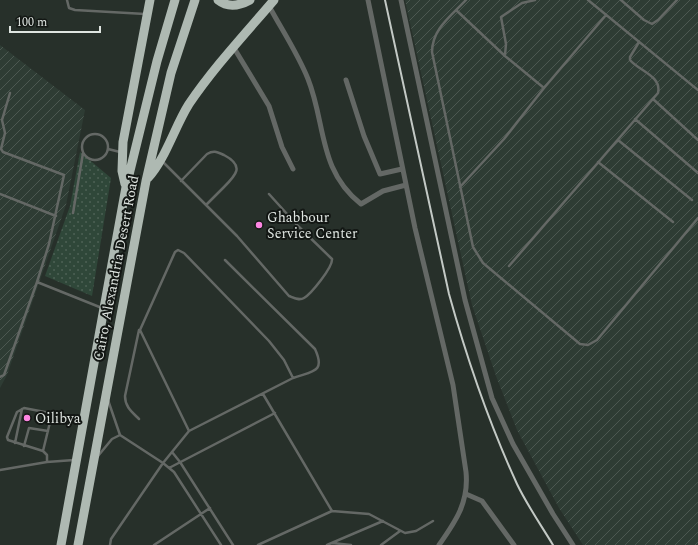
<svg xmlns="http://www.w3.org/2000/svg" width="698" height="545" font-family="Spectral,serif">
<defs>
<pattern id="industrial-furrows" width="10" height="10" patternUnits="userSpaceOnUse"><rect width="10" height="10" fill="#2e3c34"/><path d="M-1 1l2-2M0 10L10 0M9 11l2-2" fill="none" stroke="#4c5851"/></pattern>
<pattern id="grass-dots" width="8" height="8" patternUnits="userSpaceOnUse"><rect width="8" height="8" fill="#2f4739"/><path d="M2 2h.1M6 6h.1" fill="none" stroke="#4d6155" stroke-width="1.8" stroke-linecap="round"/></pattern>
</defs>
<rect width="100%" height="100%" fill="#27302a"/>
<path fill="url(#industrial-furrows)" d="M405 0H698V545H583L559 508 517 430 496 376 472 305Z
M0 45 85 110 66 205 7 375 0 388Z"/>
<path fill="url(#grass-dots)" d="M80 152 111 178 92 296 45 276 70 206Z"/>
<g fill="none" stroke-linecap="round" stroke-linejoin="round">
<path stroke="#646865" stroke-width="2.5" d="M67 0 69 8 75 10 145 14
M466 0C451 16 432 29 432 52L473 247 483 263 580 344 588 345 597 340 698 218
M588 0 698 90
M621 0 644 20 652 24 658 20 677 0
M456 10 505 56 544 88 606 15
M505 55 506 44 501 17 522 3 535 0
M10 93 2 120 5 133 1 149 3 152 64 175 49 244 37 282 102 308
M653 99 698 140
M635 119 698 173
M82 147a13 13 0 1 1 26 0a13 13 0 1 1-26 0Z
M618 140 692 200
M108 149 120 152
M162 161 206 205C212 199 218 193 224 187 236 175 245 166 224 155 217 152 214 150 207 154L181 181
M598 162 673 222
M460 187 504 139 544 88
M0 194 56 216
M206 205 237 236 289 296C294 298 299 301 304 298 311 294 333 267 332 259L297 225 269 194
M73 213 83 153
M225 260 315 349C326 373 312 371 293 378
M509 266 658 93C662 76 639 71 630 60V57L639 42
M0 377 4 375 37 282
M108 400 120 435 163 463 174 472 221 545
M139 419C132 412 125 407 125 396L139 330
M15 443 22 409
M24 446 29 428 48 431
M43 451 52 414
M172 452 180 462 233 545
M98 456 112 439 120 435
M47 462V455L43 451 8 440 7 437 17 412 24 408 81 419
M169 468 275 413
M0 470 47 462 74 460
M332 511 369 514 405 533 416 531 433 521
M332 543 351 545
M110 545 111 539 163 463 189 431 293 378 284 360 269 341 184 253 178 250 175 252 140 330 189 431
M154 545 210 508
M258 545 332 511 263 394
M327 545 383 521
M381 545 400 531"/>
<path stroke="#646865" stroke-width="5" d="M368 0 415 228 453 385 466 472C469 502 456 521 439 545
M401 0 465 300 492 398 513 444 553 514 573 545
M269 6C282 30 298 54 308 79 326 124 318 170 361 204L383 191 406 185
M234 48 269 106 282 147 293 169
M346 80 364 136 380 174 402 169
M466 494 482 501 514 545"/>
<path stroke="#aeb9b2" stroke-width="9" d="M218 0C228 8 239 6 250 0
M148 178C165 160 175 126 189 104 214 67 245 34 274 0
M125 184 122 171 123 142 150 0
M61 545 126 187 157 61 175 0
M78 545 146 181 171 73 195 0"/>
<path stroke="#c3c9c5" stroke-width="2" d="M385 0 449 294C467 359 489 423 517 484 527 505 541 525 553 545"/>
</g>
<g fill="#fd86e2" stroke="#131714" stroke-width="1.5">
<circle cx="259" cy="225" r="4"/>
<circle cx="27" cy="418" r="4"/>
</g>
<g text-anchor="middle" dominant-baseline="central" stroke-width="4" stroke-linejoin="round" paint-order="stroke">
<g font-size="14" fill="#dfe5e1" stroke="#131714" text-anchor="start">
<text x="267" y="217">Ghabbour<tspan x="267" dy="16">Service Center</tspan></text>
<text x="35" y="418">Oilibya</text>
</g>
<g font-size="14" fill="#dfe5e1" stroke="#131714">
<text transform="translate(116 268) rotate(-79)">Cairo, Alexandria Desert Road</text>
</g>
</g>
<path d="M10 26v6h90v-6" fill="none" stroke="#dfe5e1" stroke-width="2"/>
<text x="16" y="26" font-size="12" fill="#dfe5e1" stroke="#131714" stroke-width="3" paint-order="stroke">100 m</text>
</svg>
